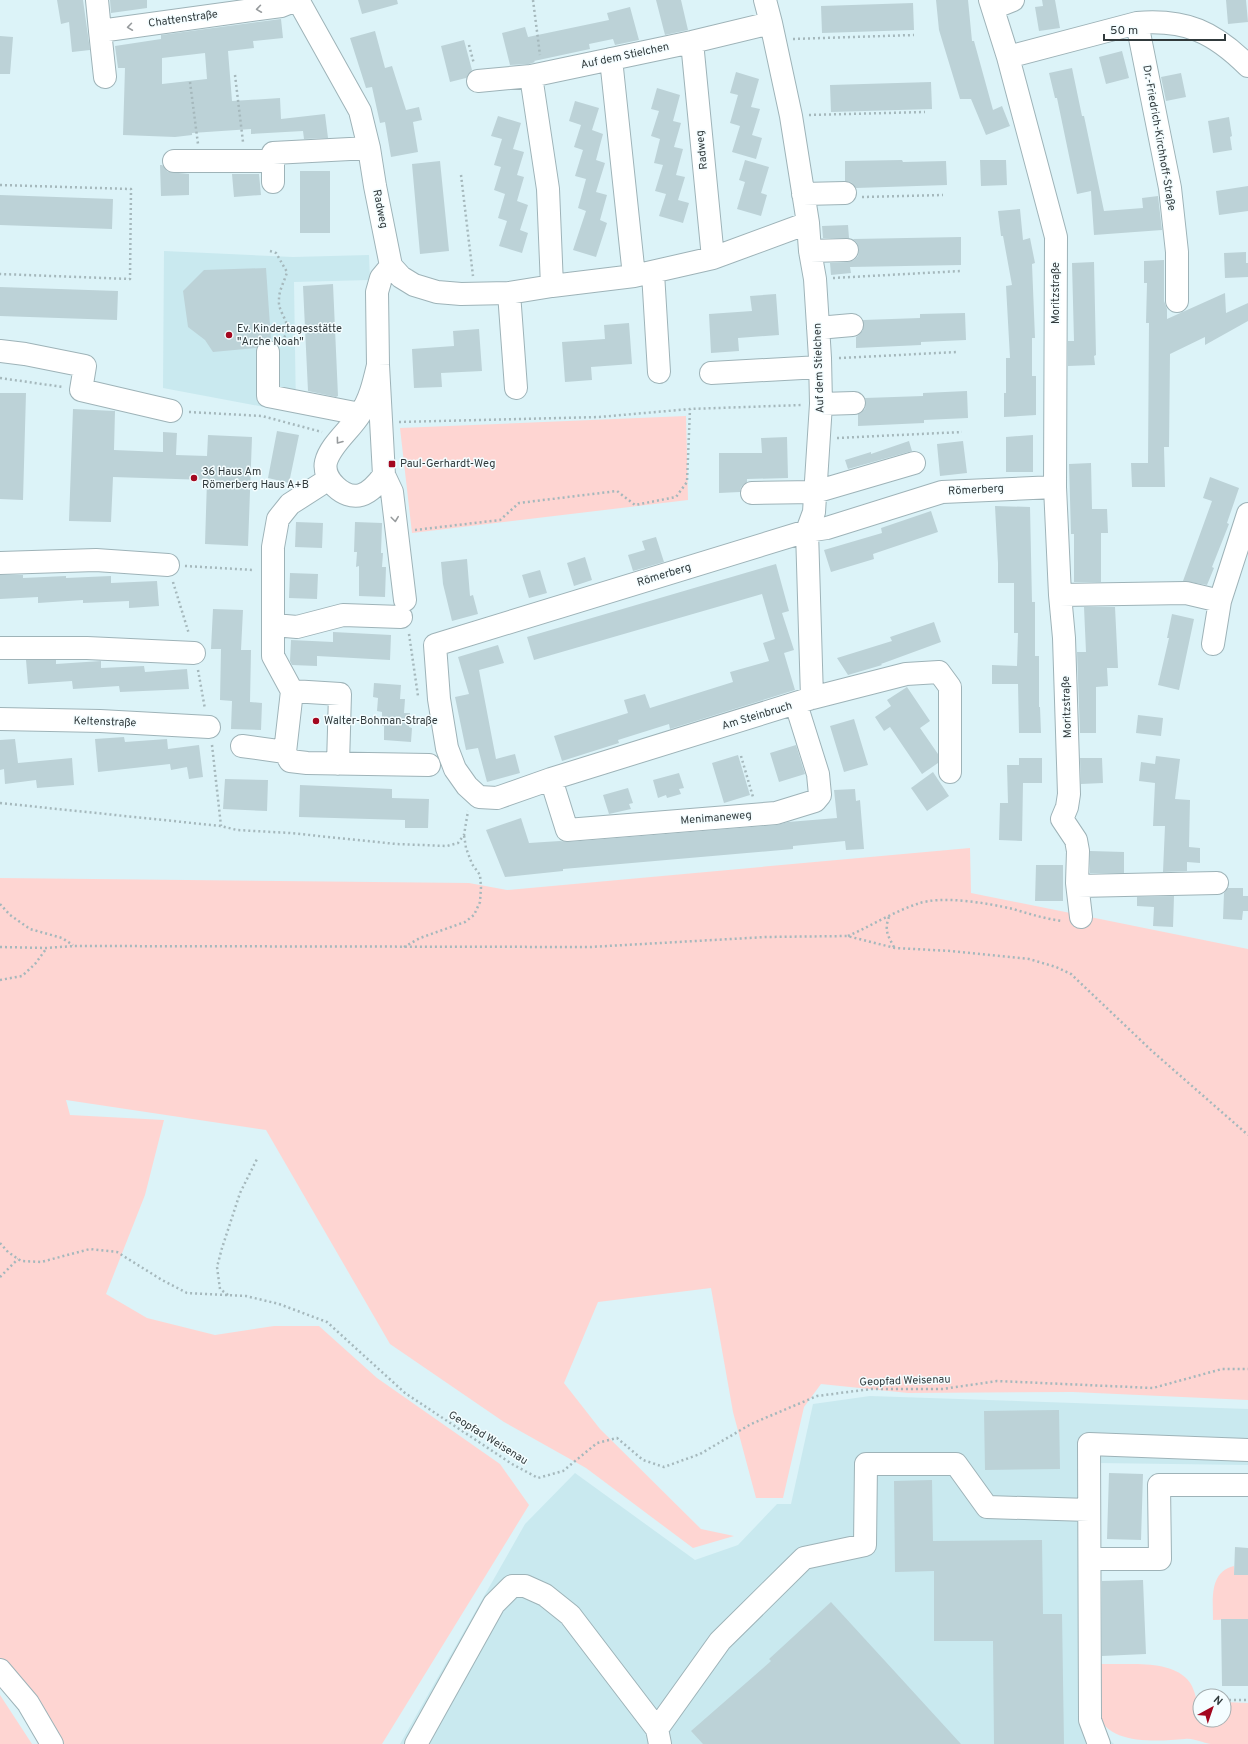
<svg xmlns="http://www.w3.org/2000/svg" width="1248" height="1744" font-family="Overpass,sans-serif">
<rect width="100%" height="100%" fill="#dcf3f8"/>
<path fill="#c9e9ef" d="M164 251 293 257 369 255 370 280 294 282 296 413 163 388Z
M870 1396 1248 1409V1465L1097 1463 1096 1728 1114 1744H400L525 1524 575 1473 695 1560 738 1545 777 1504H791L813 1404Z"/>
<path fill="#fed5d2" d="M686 416 688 500 412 533 400 428Z
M970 848 971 893 1248 949V1400L1073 1392 908 1393 821 1384 804 1407 783 1498H756L733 1412 711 1288 598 1302 564 1383 600 1429 701 1529 734 1536 693 1548 586 1468 504 1422 390 1344 266 1130 66 1100 70 1115 164 1120 145 1195 106 1294 147 1318 215 1335 274 1326H319L377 1378 500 1464 529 1505 382 1744H59L0 1666V878L469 883 507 890Z
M1234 1566V1575H1248V1619L1213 1620C1213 1599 1209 1572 1234 1566Z
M1100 1664C1125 1665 1169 1659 1187 1679 1193 1685 1195 1694 1197 1701L1200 1702V1720H1224V1702L1248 1703V1744C1236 1744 1223 1744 1211 1744 1202 1743 1194 1738 1185 1739 1153 1742 1106 1744 1098 1713 1096 1699 1099 1679 1100 1664Z
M0 1695 32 1744H0Z"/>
<path fill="#bcd2d7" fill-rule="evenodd" d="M57 0H83L90 50 72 52 69 22 61 24Z
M110 0H147V8L111 13Z
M358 0H397L398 4 362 14Z
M656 0H681L688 30 665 35Z
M936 0H968L972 41H974L993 110 1002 106 1010 126 986 135 971 99H960L939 30Z
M1042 0H1055L1060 28 1039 31 1035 7 1043 6Z
M1226 0H1246L1248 22 1228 24Z
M913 3 914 30 822 33 821 6Z
M630 7 639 40 615 45 613 39 589 44 590 49 534 61 535 62 529 64 510 65 502 33 525 27 528 37 609 20 607 13Z
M281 19 283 38 253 41 254 48 228 51 232 101 280 98 281 119 325 114 328 138 304 139 303 131 251 134V129L192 133V135L175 137 123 135 125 68H118L115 46 161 39V35ZM205 53 207 79 162 84V58Z
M375 31 385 68 392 66 406 110 419 107 422 120 413 122 418 152 391 157 385 122 380 123 372 87 366 88 350 38Z
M0 36 13 37 10 74H0Z
M464 40 472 70 466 78 450 82 441 46Z
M1122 51 1129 78 1106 84 1099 57Z
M1072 68 1082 116H1084L1104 211 1143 208 1142 198 1158 196 1162 230 1094 235 1091 191 1077 194 1057 98H1055L1049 73Z
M736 72 759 79 751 107 760 109 752 135 762 138 756 159 732 152 740 126 730 123 738 95 730 93Z
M1181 73 1186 97 1166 101 1161 77Z
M931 82 932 109 831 112 830 85Z
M657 88 680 95 673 121 681 123 674 147 683 149 676 175 685 177 678 200 689 203 683 223 659 216 666 194 655 191 663 165 654 163 660 139 651 136 659 111 651 109Z
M575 101 599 108 592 130 603 134 596 160 605 163 596 192 607 195 600 220 607 223 596 257 573 250 586 211 578 208 586 179 575 176 583 150 574 147 581 125 569 121Z
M498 116 521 123 513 149 524 152 517 175 524 177 517 201 528 205 520 230 528 233 522 253 499 246 507 221 498 218 505 194 494 190 501 167 494 165 502 139 491 136Z
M1229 117 1232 136 1230 137 1232 150 1213 153 1208 121Z
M745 160 769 167 761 193 767 195 761 216 737 209 745 182 739 180Z
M902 160 903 162 946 161 947 185 856 188 851 182 845 181V161Z
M980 160H1006L1007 185 981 186Z
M440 161 449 251 420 254 412 164Z
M160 165H162L168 172 189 174V195L161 196Z
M300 171H330V233H300Z
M232 174H259L261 195 234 197Z
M1248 186V211L1219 215 1216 191Z
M0 195 113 199 112 229 0 225Z
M1020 209 1023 240 1030 238 1035 263 1032 264 1035 338H1032V376H1036V415L1004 417V393H1006V358H1010L1006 286 1012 285 1003 236H1001L998 211Z
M848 225 849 238H823L822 226Z
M961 237V265L850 267 851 273 831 275 830 263 848 262 854 260 858 256 859 249 857 243 853 239Z
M1246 252V263H1248V277L1225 278 1224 253Z
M1164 260V301L1167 309V319L1225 293 1226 313 1248 303V321L1205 345V337L1170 354 1169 447H1164L1165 487H1132L1131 463H1148L1149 323H1146L1147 283H1144V261Z
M1094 262 1096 355 1094 356 1095 365 1068 366V341H1074L1072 263Z
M266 268 271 340 262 341 257 348 213 352 205 340 188 327 183 291 204 270Z
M333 284 338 396 336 397 308 391 303 286Z
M0 287 118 291 117 320 0 316Z
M776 294 779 335 738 338 739 351 711 353 709 314 752 311 750 296Z
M965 313 966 340 921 342V345L856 348V337L859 335 863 330V320L920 318V314Z
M629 323 632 364 591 367 592 380 565 382 562 342 605 339 604 325Z
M479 329 482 371 441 373 442 387 414 388 412 349 454 346 453 331Z
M967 391 968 418 924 420V423L858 426V414L865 409 866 403 865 398 923 396V393Z
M0 393H26L23 500 0 499Z
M73 409 115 411 114 450 163 452V432L177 433 176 455 207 456 208 435 252 437 248 546 205 544 207 480 113 477 111 522 69 521Z
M277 431 299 435 289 483 268 478Z
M1033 435V472H1006V437Z
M787 437 788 478 747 479V482L741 487 740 492 719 493V453H762L761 438Z
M909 441 912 451 848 469 845 460 871 452V454Z
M963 441 967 473 940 476 937 444Z
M1091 463 1092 509H1107L1108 533H1101V582H1074V534H1071L1069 464Z
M1210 477 1239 488 1227 523 1229 524 1212 567 1214 568 1207 585 1183 581 1212 501 1203 498Z
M995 506 1030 507 1032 602H1035V656H1039V707H1040L1041 733H1019L1018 684H992V665L1017 666 1018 633H1014V583H998V563Z
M931 511 938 532 873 554 874 559 831 572 824 550 882 533 881 528Z
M296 522 323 523 322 548 295 547Z
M355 522 382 523 381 553H383L382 567H386L385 597 359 596V566L356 567 357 552H354Z
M656 537 664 562 633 571 628 555 645 550 642 541Z
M585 557 592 580 574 586 567 563Z
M467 559 470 596 473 595 478 614 452 621 443 584 441 562Z
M776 564 789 611 782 613 794 650 784 653 795 690 670 729 669 724 618 740 619 743 562 761 554 736 628 713 624 700 645 694 650 708 733 682 730 672 769 661 763 643 775 639 762 594 534 660 527 637Z
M540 570 547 593 529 598 522 575Z
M290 573 318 574 317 599 289 598Z
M0 575H23V578L66 576V578L111 576V583L157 581 159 606 129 608V601L83 603V600L38 603V597L0 599Z
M1084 607H1115L1118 668H1107L1108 686 1096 687V733H1080L1077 652H1086Z
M213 609 243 610 241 650H251L250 702 262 703 261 730 231 729 232 701 220 700 221 649H211Z
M1172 614 1194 619 1179 690 1158 685 1169 638H1167Z
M934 622 941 642 881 664 882 665 848 675 837 658 892 641 890 637Z
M333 632 391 635 390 660 317 656V666L292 665 290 661 291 640 333 642Z
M498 645 504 663 479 670 496 759 515 754 520 773 487 782 478 748 466 750 455 697 469 694 458 657Z
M26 660H56V664L101 661V668L144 666 145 672 187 669 189 689 120 692 119 686 73 689 72 681 28 684Z
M374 683 401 685 400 699H405L404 713H410L409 727 412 728 411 742 384 740V726H382V712L377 711 378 698 373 697Z
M907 687 930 721 920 728 938 754V763L922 774 890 727 884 731 875 717 891 706 887 700Z
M1138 715 1163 718 1161 736 1136 733Z
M854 719 868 765 844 772 830 726Z
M124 737 125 742 167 739 168 749 199 745 203 777 189 779 187 767 171 770 170 764 98 772 95 739Z
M15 739 18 763 72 758 74 785 37 788 36 780 5 784 4 769 0 770V740Z
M796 745 805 774 779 782 770 753Z
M738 755 750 795 724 803 712 763Z
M1156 756 1180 759 1175 799 1190 800 1189 847 1200 848V863L1187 862V871L1163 872 1165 826H1153L1155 783 1139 781 1141 762 1155 764Z
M1019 758H1042V783H1023L1022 841 999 840 1000 803H1008L1007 765H1019Z
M1080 758H1102L1103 783 1081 784Z
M933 772 949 796 927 811 911 788Z
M679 773 684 788 679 789 681 794 667 798 666 795 658 798 653 780Z
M225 779 268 780 267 811 223 809Z
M300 785 392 789V798L429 799 428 828H405V820L299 817Z
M628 788 633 803 629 804 631 809 609 814 603 795Z
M855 789 856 801 860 800 864 849 846 850 845 841 793 846V849L563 869V871L505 877 486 830 521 818 529 843 560 841 568 842 777 825 788 822 837 818 834 790Z
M1090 851 1124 852V873H1090Z
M1036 865H1063V901H1035Z
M1228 888H1243V896H1248V911H1243L1242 920 1223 919 1224 893Z
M1174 896 1173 927 1153 926 1154 907 1137 906V897Z
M1059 1410 1060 1469 985 1470 984 1411Z
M1109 1473 1143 1474 1141 1540 1107 1539Z
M932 1480 933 1541 1042 1540 1043 1614H1062L1064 1744H994L993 1641H934V1571L895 1572 894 1481Z
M1235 1547 1248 1548V1575H1234Z
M1143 1580 1146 1654 1102 1656V1581Z
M831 1602 961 1744H703L691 1731 771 1661 769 1659Z
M1221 1619H1248V1686H1222Z"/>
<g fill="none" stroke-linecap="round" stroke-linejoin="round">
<g stroke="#9eb3b8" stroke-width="24">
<path id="minor" d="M97 0 100 31 281 6 296 0
M298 0 360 111 369 148 375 186 391 266 401 277 414 285 437 292 461 294 509 293 552 286 634 276 713 258 808 223
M765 0 771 23 791 116 808 223 810 251 815 279 820 358 821 404 814 512 807 531 812 698
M990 0 1008 57 1056 237 1055 487 1060 595 1064 638 1069 794 1067 807 1062 819 1076 840 1078 851 1077 883 1081 917
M993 8 1013 0
M1137 23 1170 188 1177 252V301
M100 31 105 77
M692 42 713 258
M1008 57 1137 23C1186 19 1214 32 1248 66
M611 59 634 276
M531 76 548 189 552 286
M478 81 531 76 692 42 771 23
M174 161H273
M273 182V153L369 148
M803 194 845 193
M810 251 847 250
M653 273 659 372
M509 293 516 388
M818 328 852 325
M0 351 25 354 85 366 81 390 171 411
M268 352V396L360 414
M378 365C374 382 370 400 360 414 351 429 330 445 326 462 322 479 344 500 361 495 371 492 378 483 384 475L378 365 377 292 381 278 391 266
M711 373 820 367
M821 404 854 403
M384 475 392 492 405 600
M329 479 290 504 278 519 273 547V656L292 691 285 752 290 761 307 763 429 765
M752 493 815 492 914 463
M0 563 96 560 168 565
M1060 595 1186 593 1220 601
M274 625 297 627 343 615 401 617
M1213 644 1220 601 1248 514
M0 648H87L194 653
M292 691 340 694 338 764
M0 719 100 721 209 727
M242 746 285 752
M950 772V687L939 672 906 674 812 698 551 779 497 798 479 797 467 786 455 769 447 748 439 699 435 645 807 531 827 528 942 492 1055 487
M551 779 567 830 776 813 815 801 820 795 818 774 796 704
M1078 886 1217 883
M1091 1559H1160L1159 1485H1248
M0 1670 28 1703 52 1744
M416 1744 494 1604 512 1586H525L545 1595 570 1615 657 1729
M660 1744 657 1729 720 1641 804 1558 865 1545 866 1464H956L987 1507 1089 1510
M1099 1744 1090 1720 1089 1444 1248 1450"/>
</g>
<path stroke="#a5b8bc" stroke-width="2.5" stroke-dasharray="2 3" stroke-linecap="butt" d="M533 0 540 55
M793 39 914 35
M469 45 474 64
M235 75 243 142
M190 82 198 144
M809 115 925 112
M461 175 473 276
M0 185 131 189 130 279 0 274
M862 197 943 195
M270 251 276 253 287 272C285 280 279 290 279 299 277 315 296 324 282 340
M833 278 961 271
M839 358 958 352
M0 378 63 387
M189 412 262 416 322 432
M399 422 599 417 690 409 802 405
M837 438 962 432
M415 530 500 520 519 503 617 491 635 505 676 497 687 482 690 409
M185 566 254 570
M173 582 189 634
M409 634 418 696
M198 670 205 709
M212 745 221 826
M741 756 753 797
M0 803 221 826 237 830 290 833 396 844 447 846 458 843 464 835 468 811
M0 904 10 915 30 929 62 938 73 945
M889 917C884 930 888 936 894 947
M848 936C871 926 893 912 917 904 941 895 987 903 1013 909 1030 914 1045 919 1063 921
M0 947 46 948 74 946 590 947 766 937 847 936 895 948 951 951 1029 959 1056 967 1071 974 1152 1051 1248 1135
M404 947 420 938 465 922 474 915 480 902 481 887 480 875 472 864 466 848 464 835
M0 980 22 976 35 964 46 949
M0 1243 8 1252 21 1261 41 1262 90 1249 117 1252 162 1280 187 1293 246 1296 279 1304 327 1322 405 1393 512 1464 538 1478 563 1471 597 1443 617 1438 643 1460 664 1467 700 1454 751 1424 817 1396 871 1389H943L997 1381 1153 1388 1222 1369H1248
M0 1277 18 1259
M228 1295 220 1289 217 1267 222 1248 240 1193 257 1159
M1224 1700H1248"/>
<use href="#minor" stroke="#fff" stroke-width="22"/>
</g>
<defs><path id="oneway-chevron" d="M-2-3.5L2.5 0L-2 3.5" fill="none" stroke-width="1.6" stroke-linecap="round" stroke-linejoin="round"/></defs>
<g stroke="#989c9e">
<use href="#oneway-chevron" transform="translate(259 9) rotate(172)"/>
<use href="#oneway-chevron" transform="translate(130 27) rotate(172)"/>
<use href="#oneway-chevron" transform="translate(339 441) rotate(127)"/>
<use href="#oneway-chevron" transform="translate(395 519) rotate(83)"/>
</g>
<g fill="#a3071f" stroke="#f4fdff" stroke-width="1.5">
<circle cx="229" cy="335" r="4"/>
<rect x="388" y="460" width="8" height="8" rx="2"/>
<circle cx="194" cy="478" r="4"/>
<circle cx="316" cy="721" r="4"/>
</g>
<g text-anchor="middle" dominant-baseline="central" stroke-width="3" stroke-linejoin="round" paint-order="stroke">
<g font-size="11" fill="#313a3c" stroke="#f4fdff">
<text transform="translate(183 19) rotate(-8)">Chattenstraße</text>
<text transform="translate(625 56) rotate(-12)">Auf dem Stielchen</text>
<text transform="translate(1159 138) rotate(80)">Dr.-Friedrich-Kirchhoff-Straße</text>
<text transform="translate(702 150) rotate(-96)">Radweg</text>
<text transform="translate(380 209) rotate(79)">Radweg</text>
<text transform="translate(1056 293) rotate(-90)">Moritzstraße</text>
<text transform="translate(819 368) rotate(-92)">Auf dem Stielchen</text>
<text transform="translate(976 490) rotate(-3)">Römerberg</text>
<text transform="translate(664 575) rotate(-17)">Römerberg</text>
<text transform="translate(1067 707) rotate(-92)">Moritzstraße</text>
<text transform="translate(757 716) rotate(-17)">Am Steinbruch</text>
<text transform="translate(105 722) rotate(2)">Keltenstraße</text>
<text transform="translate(716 818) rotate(-5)">Menimaneweg</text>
<text transform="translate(905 1381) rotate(-2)">Geopfad Weisenau</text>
<text transform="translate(488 1438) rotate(32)">Geopfad Weisenau</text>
</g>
<g font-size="11" fill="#313a3c" stroke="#f4fdff" text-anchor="start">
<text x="237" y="329">Ev. Kindertagesstätte<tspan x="237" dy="13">"Arche Noah"</tspan></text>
<text x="400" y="464">Paul-Gerhardt-Weg</text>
<text x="202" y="472">36 Haus Am<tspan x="202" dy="13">Römerberg Haus A+B</tspan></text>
<text x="324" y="721">Walter-Bohman-Straße</text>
</g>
</g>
<g transform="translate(1212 1708) rotate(40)"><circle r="19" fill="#f4fdff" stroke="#a6afb1"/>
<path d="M0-3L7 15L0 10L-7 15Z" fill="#a3071f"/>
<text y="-6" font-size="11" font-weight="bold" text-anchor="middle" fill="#313a3c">N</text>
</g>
<path d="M1104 34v6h121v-6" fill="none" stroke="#313a3c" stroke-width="2"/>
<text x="1110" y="34" font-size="12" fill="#313a3c" stroke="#f4fdff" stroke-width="3" paint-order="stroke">50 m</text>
</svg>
